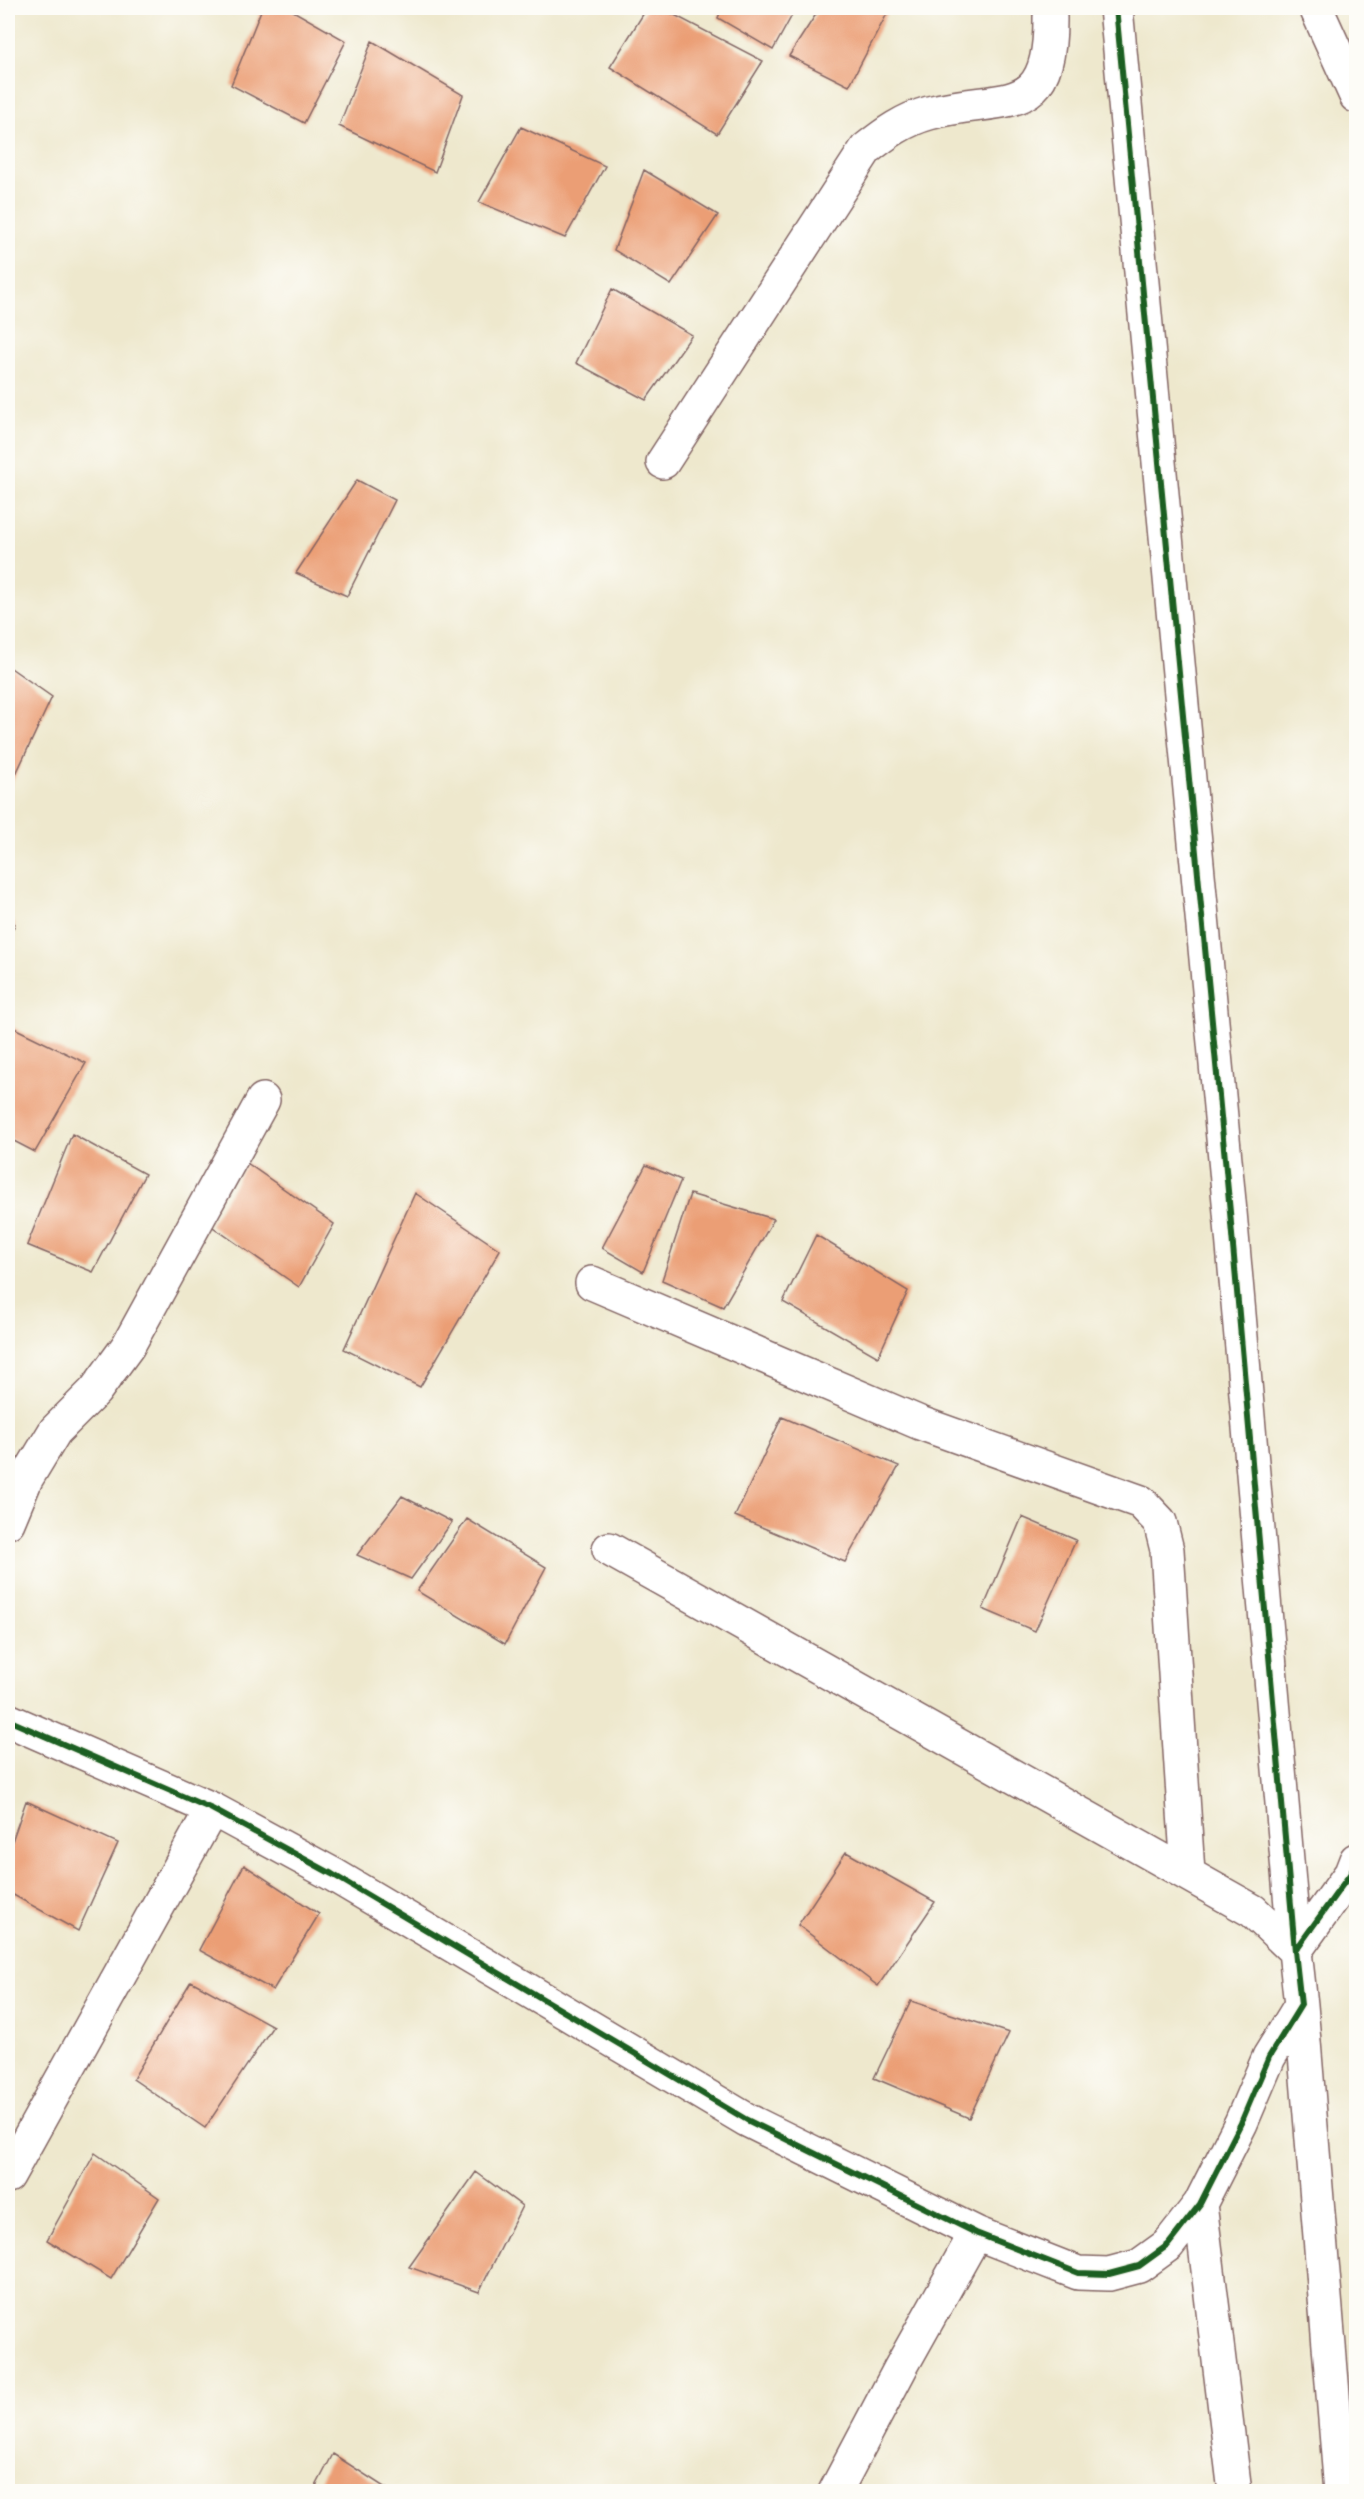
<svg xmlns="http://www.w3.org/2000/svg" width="1364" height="2499" font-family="'IM FELL English',serif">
<rect width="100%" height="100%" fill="#fdfcf7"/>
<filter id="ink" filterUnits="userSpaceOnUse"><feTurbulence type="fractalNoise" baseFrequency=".0167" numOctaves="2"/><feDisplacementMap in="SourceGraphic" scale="12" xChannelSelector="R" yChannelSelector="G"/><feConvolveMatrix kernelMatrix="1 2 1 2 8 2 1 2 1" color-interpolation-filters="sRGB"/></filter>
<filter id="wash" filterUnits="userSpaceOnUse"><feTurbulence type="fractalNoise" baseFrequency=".008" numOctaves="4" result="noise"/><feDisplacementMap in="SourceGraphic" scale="24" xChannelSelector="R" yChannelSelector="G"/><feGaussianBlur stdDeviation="1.35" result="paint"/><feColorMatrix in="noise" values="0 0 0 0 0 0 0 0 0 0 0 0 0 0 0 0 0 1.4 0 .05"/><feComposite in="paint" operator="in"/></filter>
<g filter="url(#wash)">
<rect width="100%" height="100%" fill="#eee8cd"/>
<g id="blocks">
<path fill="#eb9e75" d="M262 8H288L346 41 304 123 231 85Z
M647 8H661L763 61 717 134 610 67Z
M722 8H796L773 50 718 18Z
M820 8H890L849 86 789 56Z
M372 41 463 95 435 172 339 126Z
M521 127 605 166 565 238 479 202Z
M644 170 718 215 671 285 614 250Z
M612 289 692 335 646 400 576 363Z
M357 480 395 500 347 596 296 573Z
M8 666 52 697 8 791Z
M8 918 15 924 8 940Z
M8 1025 86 1063 35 1152 8 1138Z
M72 1134 145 1174 93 1272 27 1245Z
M247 1163 334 1224 299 1287 210 1225Z
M646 1165 681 1180 643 1272 602 1248Z
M415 1193 500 1250 420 1387 344 1349Z
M690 1194 774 1219 723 1307 662 1280Z
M816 1235 908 1291 878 1357 783 1302Z
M782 1417 899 1466 845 1562 735 1516Z
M402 1496 452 1522 411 1579 357 1555Z
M1022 1517 1076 1540 1035 1631 983 1609Z
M467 1519 546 1567 505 1644 417 1591Z
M26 1801 118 1843 78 1931 8 1892V1853Z
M846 1852 935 1902 878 1986 798 1925Z
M244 1865 319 1914 273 1990 199 1950Z
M191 1981 273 2026 205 2128 133 2079Z
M911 2001 1009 2033 969 2118 874 2078Z
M95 2153 159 2198 111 2279 47 2240Z
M476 2172 522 2206 479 2292 409 2267Z
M333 2454 392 2492H313Z"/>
</g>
</g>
<g filter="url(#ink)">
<use href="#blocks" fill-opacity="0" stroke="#836564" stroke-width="1.5"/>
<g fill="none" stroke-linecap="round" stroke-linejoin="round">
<g stroke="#836564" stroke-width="36">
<path id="minor" d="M1116 8 1230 1212 1295 1951
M1316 8 1356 96
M663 462 866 149C886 133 904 120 929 113 1003 93 1051 122 1050 17
M592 1283 920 1423 1141 1502 1160 1522 1167 1550 1188 1873
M8 1522 26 1479 55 1431 95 1391 128 1346 263 1100
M609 1549 1253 1911 1295 1951
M8 1720 212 1809 332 1874 747 2120 976 2233 1078 2273 1109 2274 1139 2266 1168 2245 1200 2204 1241 2123 1269 2057 1301 2005 1295 1951 1351 1873 1356 1860
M1301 2005 1341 2492
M8 2176 212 1809
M1200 2204 1235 2492
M835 2492 901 2367 976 2233"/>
</g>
<use href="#minor" stroke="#fff" stroke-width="33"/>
<g stroke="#fdfcf7" stroke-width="10">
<path id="cycleway" d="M1116 8 1230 1212 1295 1951
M8 1720 212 1809 332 1874 747 2120 976 2233 1078 2273 1109 2274 1139 2266 1168 2245 1200 2204 1241 2123 1269 2057 1301 2005 1295 1951 1351 1873 1356 1860"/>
</g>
<use href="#cycleway" stroke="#1b5e20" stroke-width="6"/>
</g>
</g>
<rect width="1364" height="2499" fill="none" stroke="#fdfcf7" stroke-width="30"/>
</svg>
